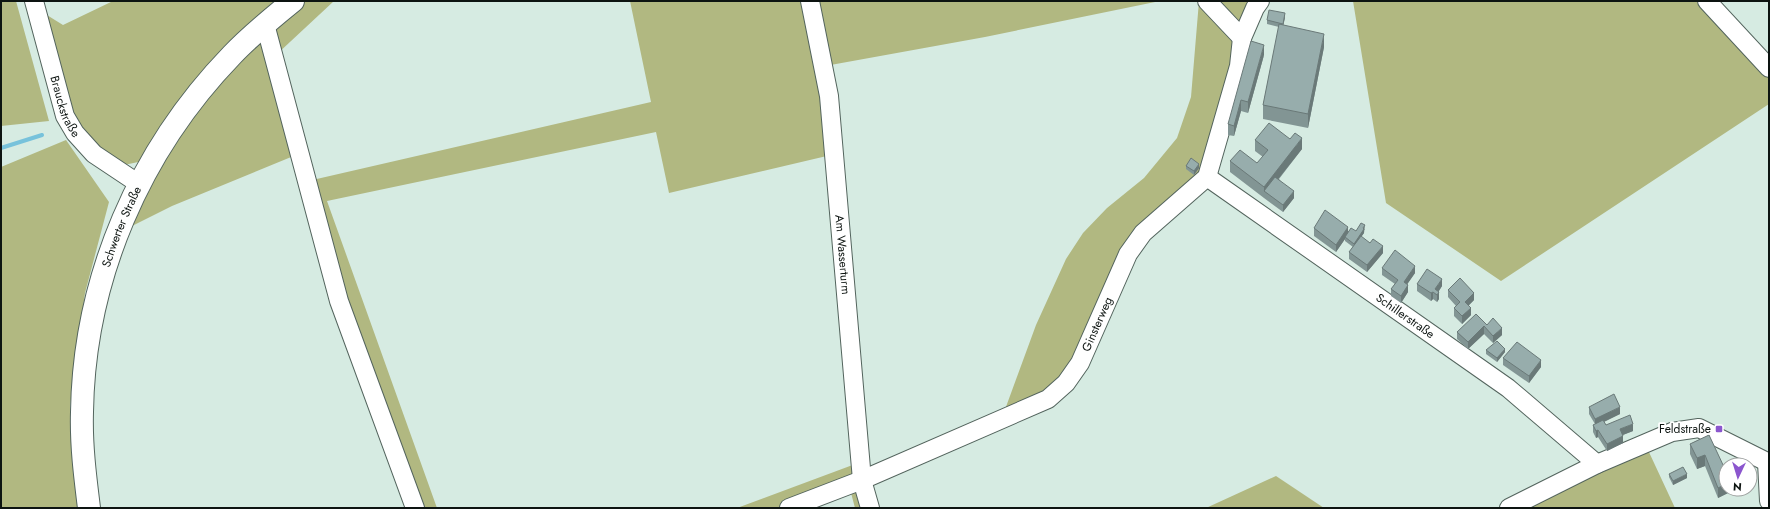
<svg xmlns="http://www.w3.org/2000/svg" width="1770" height="509" font-family="Jost,sans-serif">
<rect width="100%" height="100%" fill="#d6ebe2"/>
<path fill="#b1b881" d="M1 1H16L49 121 1 126Z
M113 1H287L143 161 124 165 101 152 75 127 42 12 63 25Z
M299 1H334L276 55 268 26Z
M630 1H806L831 155 669 193 656 132 327 201 437 508H419L342 299 308 181 651 102Z
M813 1H1160L985 37 825 66Z
M1199 1 1240 40 1203 175 1163 211 1061 383 1003 415 1036 325 1066 259 1083 233 1107 208 1144 178 1177 138 1191 97Z
M1211 1H1257L1241 32Z
M1353 1H1704L1769 71V104L1501 281 1386 203Z
M265 30 296 155 172 206 122 231 154 160Z
M66 140 109 202 85 293 70 406 78 508H1V167Z
M1648 450 1675 508H1519Z
M858 463 856 477 779 508H737Z
M1276 476 1324 508H1206Z
M850 489 856 490 865 508H855Z"/>
<g fill="none" stroke-linecap="round" stroke-linejoin="round">
<path stroke="#77c2db" stroke-width="4" d="M1 148 42 135"/>
<g stroke="#53645d" stroke-width="20">
<g id="minor">
<path id="s1" d="M34 1 65 116 75 133 94 154 139 184"/>
<path id="s2" d="M810 1 829 96 862 480 870 508"/>
<path d="M1207 1 1242 38"/>
<path d="M1707 1 1769 68"/>
<path d="M265 24 339 301 415 508"/>
<path id="s3" d="M1207 177 1508 388 1597 464"/>
<path d="M1767 462 1769 501"/>
<path id="s4" d="M789 508 862 480 1048 399 1066 383 1080 363 1128 254 1143 233 1207 177 1239 66 1242 38 1255 8 1260 1"/>
<path d="M1509 508 1597 464 1672 432 1699 428 1767 462"/>
</g>
</g>
<g stroke="#53645d" stroke-width="24">
<g id="major">
<path id="s5" d="M89 508C85 476 81 444 82 412 84 278 140 150 232 55 251 35 272 18 293 1"/>
</g>
</g>
<use href="#minor" stroke="#fff" stroke-width="18"/>
<use href="#major" stroke="#fff" stroke-width="22"/>
</g>
<path fill="#829594" d="M1285 17 1283 25 1324 47 1308 128 1263 119V105L1279 27 1267 24V20Z
M1264 55 1248 113 1241 111 1234 136 1228 135V124Z
M1255 140 1302 149 1279 179 1294 198 1283 212 1264 198V197V198L1230 172V161L1257 163 1263 157 1255 151Z
M1186 166 1199 168 1194 175 1186 169Z
M1314 228 1348 231H1356L1365 229 1364 230V233L1361 237 1383 253 1367 272 1349 259V252L1353 247 1345 241V239L1336 252 1314 236Z
M1382 268 1415 273 1407 284 1408 292 1401 303 1391 296V289L1395 284 1382 275Z
M1417 284 1442 286 1439 291V299L1437 302 1433 299 1431 301 1417 291Z
M1448 290 1474 300 1469 305 1471 315 1462 324 1454 316V308L1456 306 1448 297Z
M1487 325 1502 335 1493 343 1484 334 1468 349 1457 339V332Z
M1486 350 1505 352 1497 362 1486 354Z
M1503 358 1541 367 1529 383 1503 365Z
M1589 407 1620 414 1604 422 1606 425 1633 431 1623 435V443L1607 451 1598 437 1596 438 1593 432V425L1595 424 1589 414Z
M1709 435 1724 474 1728 489V493L1718 498 1705 466 1697 469 1690 454V444Z
M1669 474 1687 478 1673 485 1669 477Z
M1740 489H1749V492L1741 494Z"/>
<path fill="#6a7978" d="M1285 13V17L1283 28V24Z
M1324 34V47L1308 128V114Z
M1264 45V55L1248 113V102Z
M1241 100V111L1234 136V126Z
M1302 138V149L1267 193 1264 191V198V187Z
M1199 164V168L1194 175V171Z
M1294 191V198L1283 212V205Z
M1365 225 1364 233 1354 247V244Z
M1348 227V234L1345 237V239L1336 252V245Z
M1383 246V253L1367 272V265Z
M1415 266V273L1404 289V282Z
M1442 279V286L1436 295 1435 289Z
M1408 285V292L1401 303V296Z
M1433 292V299L1431 301V293Z
M1439 292V299L1437 302V295Z
M1474 293V300L1465 309V302Z
M1471 308V315L1462 324V316Z
M1484 326V334L1468 349V342Z
M1502 328V335L1493 343V336Z
M1505 349V352L1497 362V358Z
M1541 360V367L1529 383V376Z
M1620 407V414L1595 426V419Z
M1633 424V431L1620 436V429Z
M1598 430V437L1596 438V431Z
M1623 436V443L1607 451V444Z
M1705 455V466L1697 469V458Z
M1724 467V477L1721 468Z
M1687 474V478L1673 485V481Z
M1726 484V489H1728V493L1718 498V488Z"/>
<path fill="#97adac" stroke="#6a7978" d="M1269 10 1285 13 1283 24 1267 20Z
M1279 24 1324 34 1308 114 1263 105Z
M1251 41 1264 45 1248 102 1241 100 1234 126 1228 124Z
M1269 123 1290 139 1295 133 1302 138 1264 187 1230 161 1240 150 1257 163 1268 150 1255 140Z
M1191 158 1199 164 1194 171 1186 166Z
M1275 177 1294 191 1283 205 1264 191Z
M1325 210 1348 227 1336 245 1314 228Z
M1361 223 1365 225 1363 228 1364 229 1354 244 1345 237 1351 228 1356 231Z
M1361 236 1370 243 1373 239 1383 246 1367 265 1349 252Z
M1395 250 1415 266 1404 282 1408 285 1401 296 1391 289 1398 280 1382 268Z
M1427 269 1442 279 1435 289 1439 292 1437 295 1433 292 1431 293 1417 284Z
M1460 278 1474 293 1465 302 1471 308 1462 316 1454 308 1460 302 1448 290Z
M1476 314 1487 325 1493 318 1502 328 1493 336 1484 326 1468 342 1457 332Z
M1497 341 1505 349 1497 358 1486 350Z
M1517 342 1541 360 1529 376 1503 358Z
M1614 394 1620 407 1595 419 1589 407Z
M1630 415 1633 424 1620 429 1623 436 1607 444 1598 430 1596 431 1593 425 1603 420 1606 425Z
M1709 435 1724 467 1721 468 1726 478V484L1718 488 1705 455 1697 458 1690 444Z
M1683 467 1687 474 1673 481 1669 474Z"/>
<rect fill="#8b56ce" stroke="#fff" stroke-width="1.5" x="1715" y="425" width="8" height="8" rx="2"/>
<g text-anchor="middle" dominant-baseline="central" stroke-width="3.5" stroke-linejoin="round" paint-order="stroke">
<g font-size="12" fill="#0d1411" stroke="#fff">
<text stroke="none"><textPath href="#s1" startOffset="110">Brauckstraße</textPath></text>
<text stroke="none"><textPath href="#s5" startOffset="287">Schwerter Straße</textPath></text>
<text stroke="none"><textPath href="#s2" startOffset="256">Am Wasserturm</textPath></text>
<text stroke="none"><textPath href="#s3" startOffset="242">Schillerstraße</textPath></text>
<text stroke="none"><textPath href="#s4" startOffset="372">Ginsterweg</textPath></text>
</g>
<g font-size="12" fill="#0d1411" stroke="#fff" text-anchor="end">
<text x="1711" y="429">Feldstraße</text>
</g>
</g>
<rect width="1770" height="509" fill="none" stroke="#0d1411" stroke-width="4"/>
<g transform="translate(1738 477) rotate(184)"><circle r="19" fill="#ffffff" stroke="#9ea1a0"/>
<path d="M0-3L7 15L0 10L-7 15Z" fill="#8b56ce"/>
<text y="-6" font-size="11" font-weight="bold" text-anchor="middle" fill="#0d1411">N</text>
</g>
</svg>
